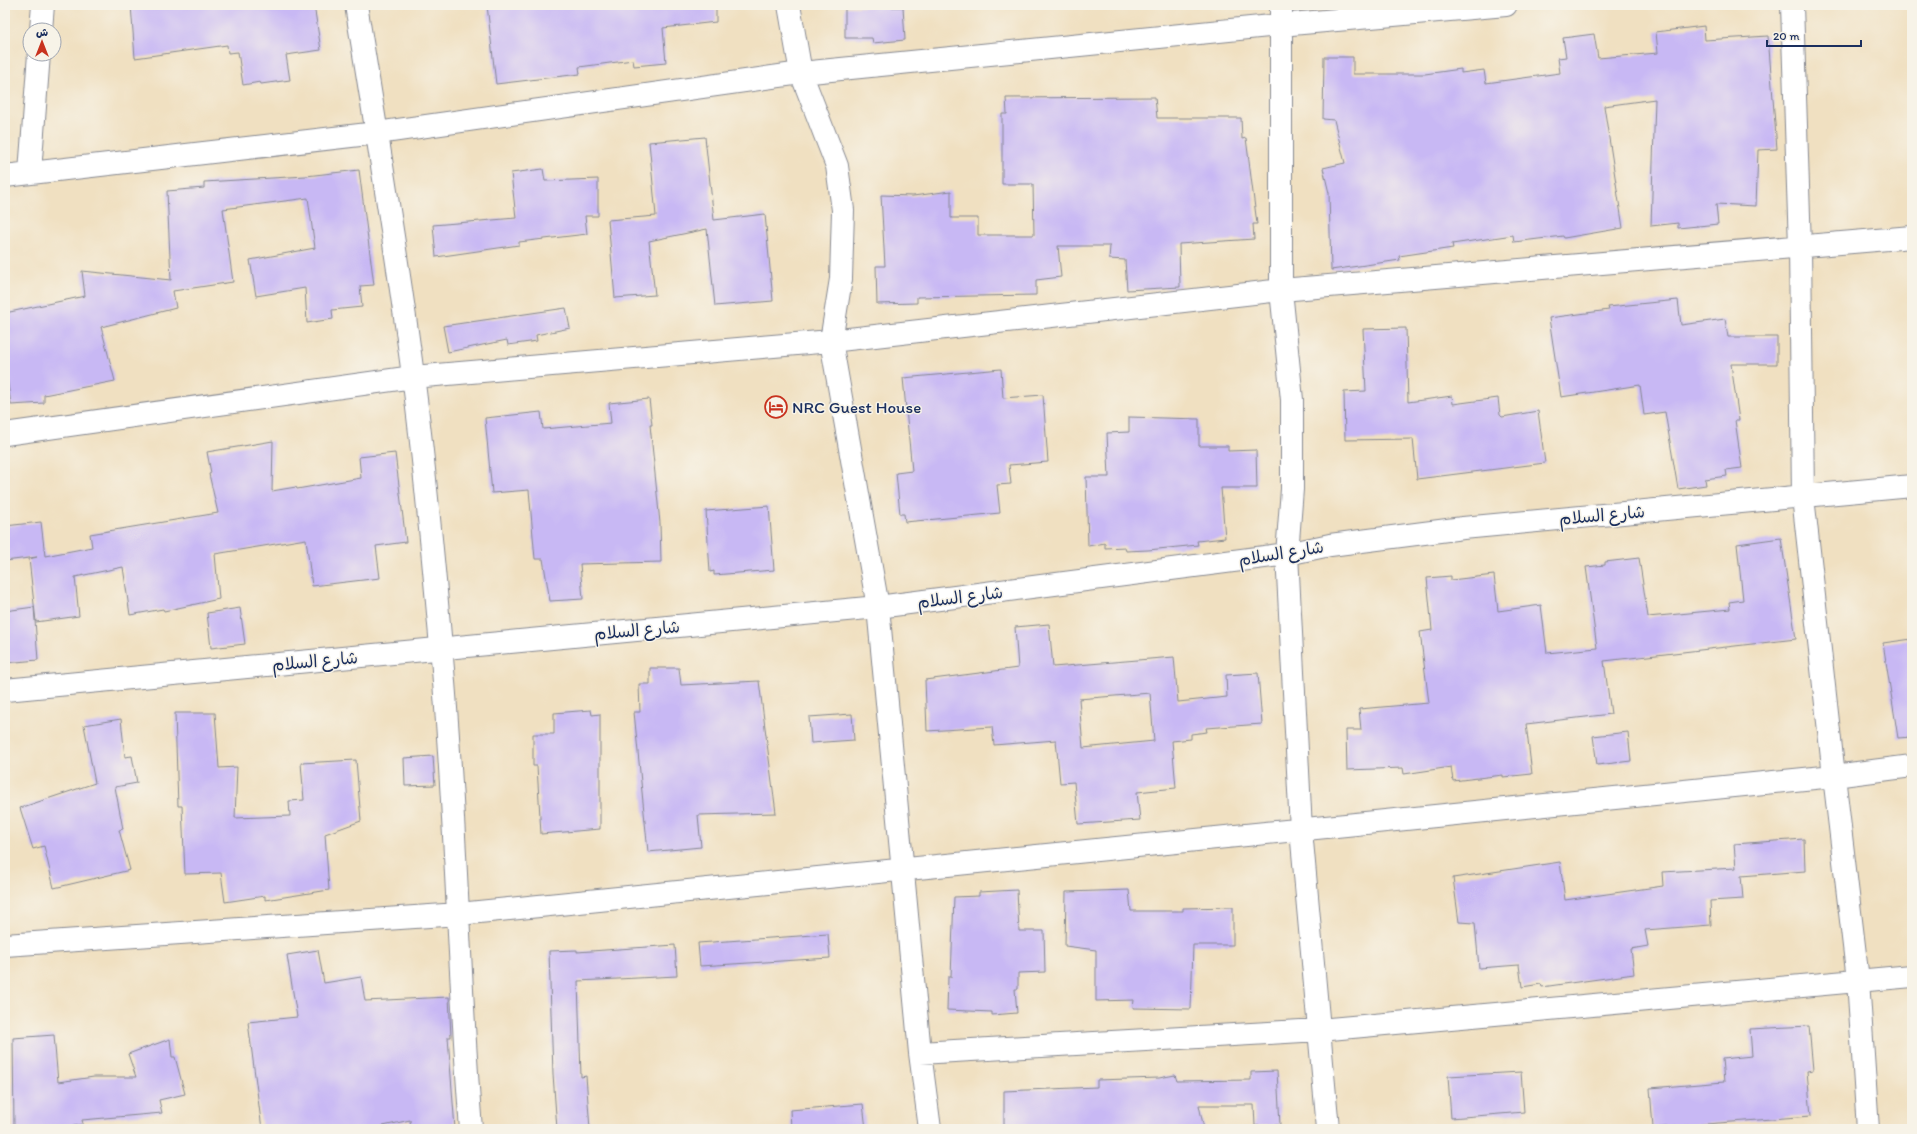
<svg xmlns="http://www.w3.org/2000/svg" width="1917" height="1134" font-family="Itim,'Playpen Sans Arabic',sans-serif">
<rect width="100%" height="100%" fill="#f7f3e8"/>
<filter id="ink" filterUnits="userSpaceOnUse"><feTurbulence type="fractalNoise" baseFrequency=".025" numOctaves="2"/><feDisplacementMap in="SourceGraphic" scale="8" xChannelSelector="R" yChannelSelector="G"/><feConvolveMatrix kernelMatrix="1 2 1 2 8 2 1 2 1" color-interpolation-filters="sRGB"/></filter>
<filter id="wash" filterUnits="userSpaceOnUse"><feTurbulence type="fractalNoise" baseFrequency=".012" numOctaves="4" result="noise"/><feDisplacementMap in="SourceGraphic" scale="16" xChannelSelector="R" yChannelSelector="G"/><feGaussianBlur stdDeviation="0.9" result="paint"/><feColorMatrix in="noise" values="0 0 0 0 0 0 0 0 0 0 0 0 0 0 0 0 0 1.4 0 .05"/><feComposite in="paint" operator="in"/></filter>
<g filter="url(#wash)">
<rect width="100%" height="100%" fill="#f0e0c1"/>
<g id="blocks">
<path fill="#c8b8f4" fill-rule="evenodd" d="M131 5H314L321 50 286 55 290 80 261 84 260 82 243 85 238 52 228 53 227 45 135 58Z
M487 5H716V22L663 28 666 63 634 66 633 60 579 67 580 74 496 84Z
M845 7H903L905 40 873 43 872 38H845Z
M1704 26 1705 40 1768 36 1777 149 1758 150 1756 206 1716 204 1718 224 1678 228V223L1651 226 1655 99 1604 106 1623 228 1564 238 1563 236 1514 242 1513 235 1452 244 1453 248 1399 256 1400 260 1331 270 1329 193 1323 168 1345 163 1334 120 1323 119 1324 57H1353V74H1425L1461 69V73L1484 70 1486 83 1560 73 1558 58 1566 57 1563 38 1594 34 1598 58 1658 53 1656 32Z
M1155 97 1157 118H1241L1242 139 1246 138 1257 224H1253L1254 239 1179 244 1180 287 1127 290 1125 260 1109 259 1110 246H1058L1061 277 1036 280V295L917 297V303L877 304 876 266H885L881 195 913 196 951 191V218H978V235H1034L1033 184H1002V114H1007L1006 98Z
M705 137 714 220 765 214 773 301 715 306 707 229 649 241 655 295 615 298 608 220 656 216 649 142Z
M543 169 545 181 598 179V216H585L587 234 519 242V245L436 257 433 225 516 218 511 173Z
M359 170 374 285 360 286 362 307 332 310 333 319 307 323 305 288 256 296 250 260 315 248 308 198 223 209 233 282 173 291 176 308 101 327 115 381 44 395V403L11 405 5 363V313L85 296 82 271 171 280 167 191 204 188V182L306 176Z
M1678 300 1681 325 1725 319 1728 337H1777V364H1731L1739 420H1735L1742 468 1726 470 1727 476 1705 479 1706 485 1678 489 1665 412 1644 415 1640 385 1561 397 1549 318 1609 310 1608 307Z
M566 308 570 328 536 335 537 341 508 345 507 340 448 352 443 326Z
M1406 328 1408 402 1452 396 1453 404 1498 398 1500 415 1502 417 1538 411 1545 463 1417 479 1413 439 1345 440 1344 392 1366 391 1363 329Z
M1001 369 1003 398 1043 395 1048 462 1009 465 1011 484 997 485 1000 513 905 522 904 514H900L896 473 912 471 903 378Z
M649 399 652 425H650L660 523 661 562 580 564 583 599 550 601 543 559H535L529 490 492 493 485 418 541 412 543 429 611 423 609 403Z
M1129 417 1199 419V446H1228V451L1256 450 1257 488H1221L1225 538 1197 541 1198 545 1148 550 1126 551 1125 547 1105 548V543L1088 546 1086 477H1109L1107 433 1129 432Z
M273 441 272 491 296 487 297 489 361 478 359 457 395 453 406 542 376 546 380 578 312 586 306 539 215 554 219 599 164 611 163 609 130 615 123 567 75 577 79 616 36 622 29 559 37 557 5 561V526L41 522 45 556 92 547 90 534 218 513 209 474 211 473 207 452Z
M769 506 774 570 714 575V571L710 572 706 511Z
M1781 538 1796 639 1604 661 1611 714 1526 724 1532 774 1503 777V775L1453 781 1451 767 1404 774 1403 768 1347 770 1346 730H1361L1359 709 1429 703 1420 632 1432 630 1427 578 1451 576V580L1494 575 1498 611 1541 605 1547 653 1597 648 1586 567 1605 565V562L1639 558 1648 617 1730 609 1729 602 1743 600 1737 544Z
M34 607 38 660 5 663V611Z
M240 608 245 644 211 648 207 613Z
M1049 624 1053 667 1174 657 1178 702 1227 697 1226 675 1258 673 1262 724 1206 728 1207 732 1191 734V739L1172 741 1176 788 1137 792 1140 820 1078 824 1074 782 1060 783 1056 740 994 745 992 727 927 731 925 680 1018 668 1015 627ZM1150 693 1154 741 1083 748 1079 699Z
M1912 639V737L1898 738 1883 643Z
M650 668H679L681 685 759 681 776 813 698 815 701 847 648 852 634 712H640L639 684H650Z
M591 710 592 715 600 714V829L541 834 537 766H533V734H554V713Z
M175 713H215L219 768 237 767 235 818 290 816 289 801 304 800 301 763 356 760 361 821 325 834 329 890 265 900V896L225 902 221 873 185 874 182 806H178Z
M852 714 854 740 811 743 809 717Z
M121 719 125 757 132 756 137 783 115 787 123 829 119 830 130 870 54 888 44 846 33 849 20 808 95 783 84 725Z
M1628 732 1631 761 1597 765 1593 736Z
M433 756 435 785 405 786 404 758Z
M1804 839 1805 871 1741 876 1743 899 1710 901 1711 925 1645 930 1648 946 1631 949 1634 974 1542 987 1541 984 1522 987 1519 965 1479 968 1475 923 1459 922 1453 878 1560 862 1565 900 1663 886 1662 872 1736 868 1734 844Z
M1017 890 1019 931H1044L1045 972 1018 973V989H1015L1017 1013 992 1015V1012L947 1010 948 977H951L954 897 979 896V892Z
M1129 890 1131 911H1183V908L1233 907V945H1193L1191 1009 1133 1008 1134 1000 1096 1001V950L1065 946 1066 892Z
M828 934 830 958 700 966 698 943Z
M675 945 677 976 578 981 581 1077 586 1076 590 1129H557L553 1074 549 951 577 950V952Z
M318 950 324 983 361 977 365 1001 449 997 451 1037H448L455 1129H411L410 1120 370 1129H262L248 1022 297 1017 287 955Z
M1809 1026 1813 1070 1807 1071 1811 1116 1653 1128 1650 1088 1724 1082 1722 1059 1752 1056 1750 1029Z
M54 1035 58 1082 94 1077H136L128 1054 170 1039 172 1057H175L185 1094 159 1100 162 1113 82 1120 83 1124 60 1129H14L13 1038Z
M1277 1071 1280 1125 1255 1126 1254 1105H1199L1204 1129 1004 1128V1091L1097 1087V1080L1159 1078 1175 1075 1177 1081 1251 1080V1072Z
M1521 1072 1524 1112 1451 1118 1448 1076Z
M863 1104 866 1129H791L790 1110Z"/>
</g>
</g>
<g filter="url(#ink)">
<use href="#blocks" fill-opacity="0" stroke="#868890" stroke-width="1"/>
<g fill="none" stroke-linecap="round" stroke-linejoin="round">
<g stroke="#868890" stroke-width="24">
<path id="minor" d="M356 5C376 128 397 252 413 376 425 466 433 557 441 647 456 807 458 969 471 1129
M789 5 801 73 837 166 843 210 841 279 831 341 878 607 920 1053 930 1129
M1281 5V290L1292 400V489L1287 554 1301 830 1328 1129
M1792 5 1800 247 1803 497 1834 776 1858 980 1868 1129
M41 30 43 5
M30 172 39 54
M5 176 377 133 801 73 1280 25 1506 5
M5 434 413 377 831 341 1281 290 1912 237
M5 690 878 607 1287 554 1330 545 1463 528 1912 486
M5 945 459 914 1834 776 1912 766
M920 1053 1319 1030 1912 976"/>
</g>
<use href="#minor" stroke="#fff" stroke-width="22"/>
</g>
</g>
<defs>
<g id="hotel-ring" transform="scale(1.15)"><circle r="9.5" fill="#f7f3e8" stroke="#c8321e" stroke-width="1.5"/><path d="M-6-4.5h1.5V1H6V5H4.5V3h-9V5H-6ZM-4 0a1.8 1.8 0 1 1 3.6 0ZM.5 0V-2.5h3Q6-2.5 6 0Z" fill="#c8321e"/></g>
</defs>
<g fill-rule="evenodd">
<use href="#hotel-ring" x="776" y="407"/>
</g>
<g text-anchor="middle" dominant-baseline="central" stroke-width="3" stroke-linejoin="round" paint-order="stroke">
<g font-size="17" fill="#1b2f5e" stroke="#f7f3e8" text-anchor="start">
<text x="792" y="407">NRC Guest House</text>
</g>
<g font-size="17" fill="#1b2f5e" stroke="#f7f3e8">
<text transform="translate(1602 515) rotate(-5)">شارع السلام</text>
<text transform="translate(1281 553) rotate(-9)">شارع السلام</text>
<text transform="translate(960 597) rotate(-7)">شارع السلام</text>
<text transform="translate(637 630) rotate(-5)">شارع السلام</text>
<text transform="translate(315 661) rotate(-5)">شارع السلام</text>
</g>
</g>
<rect width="1917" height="1134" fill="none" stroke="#f7f3e8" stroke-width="20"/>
<g transform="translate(42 42)"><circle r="19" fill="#f7f3e8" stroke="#9fa5b1"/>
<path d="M0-3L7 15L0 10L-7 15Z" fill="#c8321e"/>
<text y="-6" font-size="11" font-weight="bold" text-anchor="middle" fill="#1b2f5e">ش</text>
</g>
<path d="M1767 40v6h94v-6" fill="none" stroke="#1b2f5e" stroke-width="2"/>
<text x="1773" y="40" font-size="12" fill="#1b2f5e" stroke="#f7f3e8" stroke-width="3" paint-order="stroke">20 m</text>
</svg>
